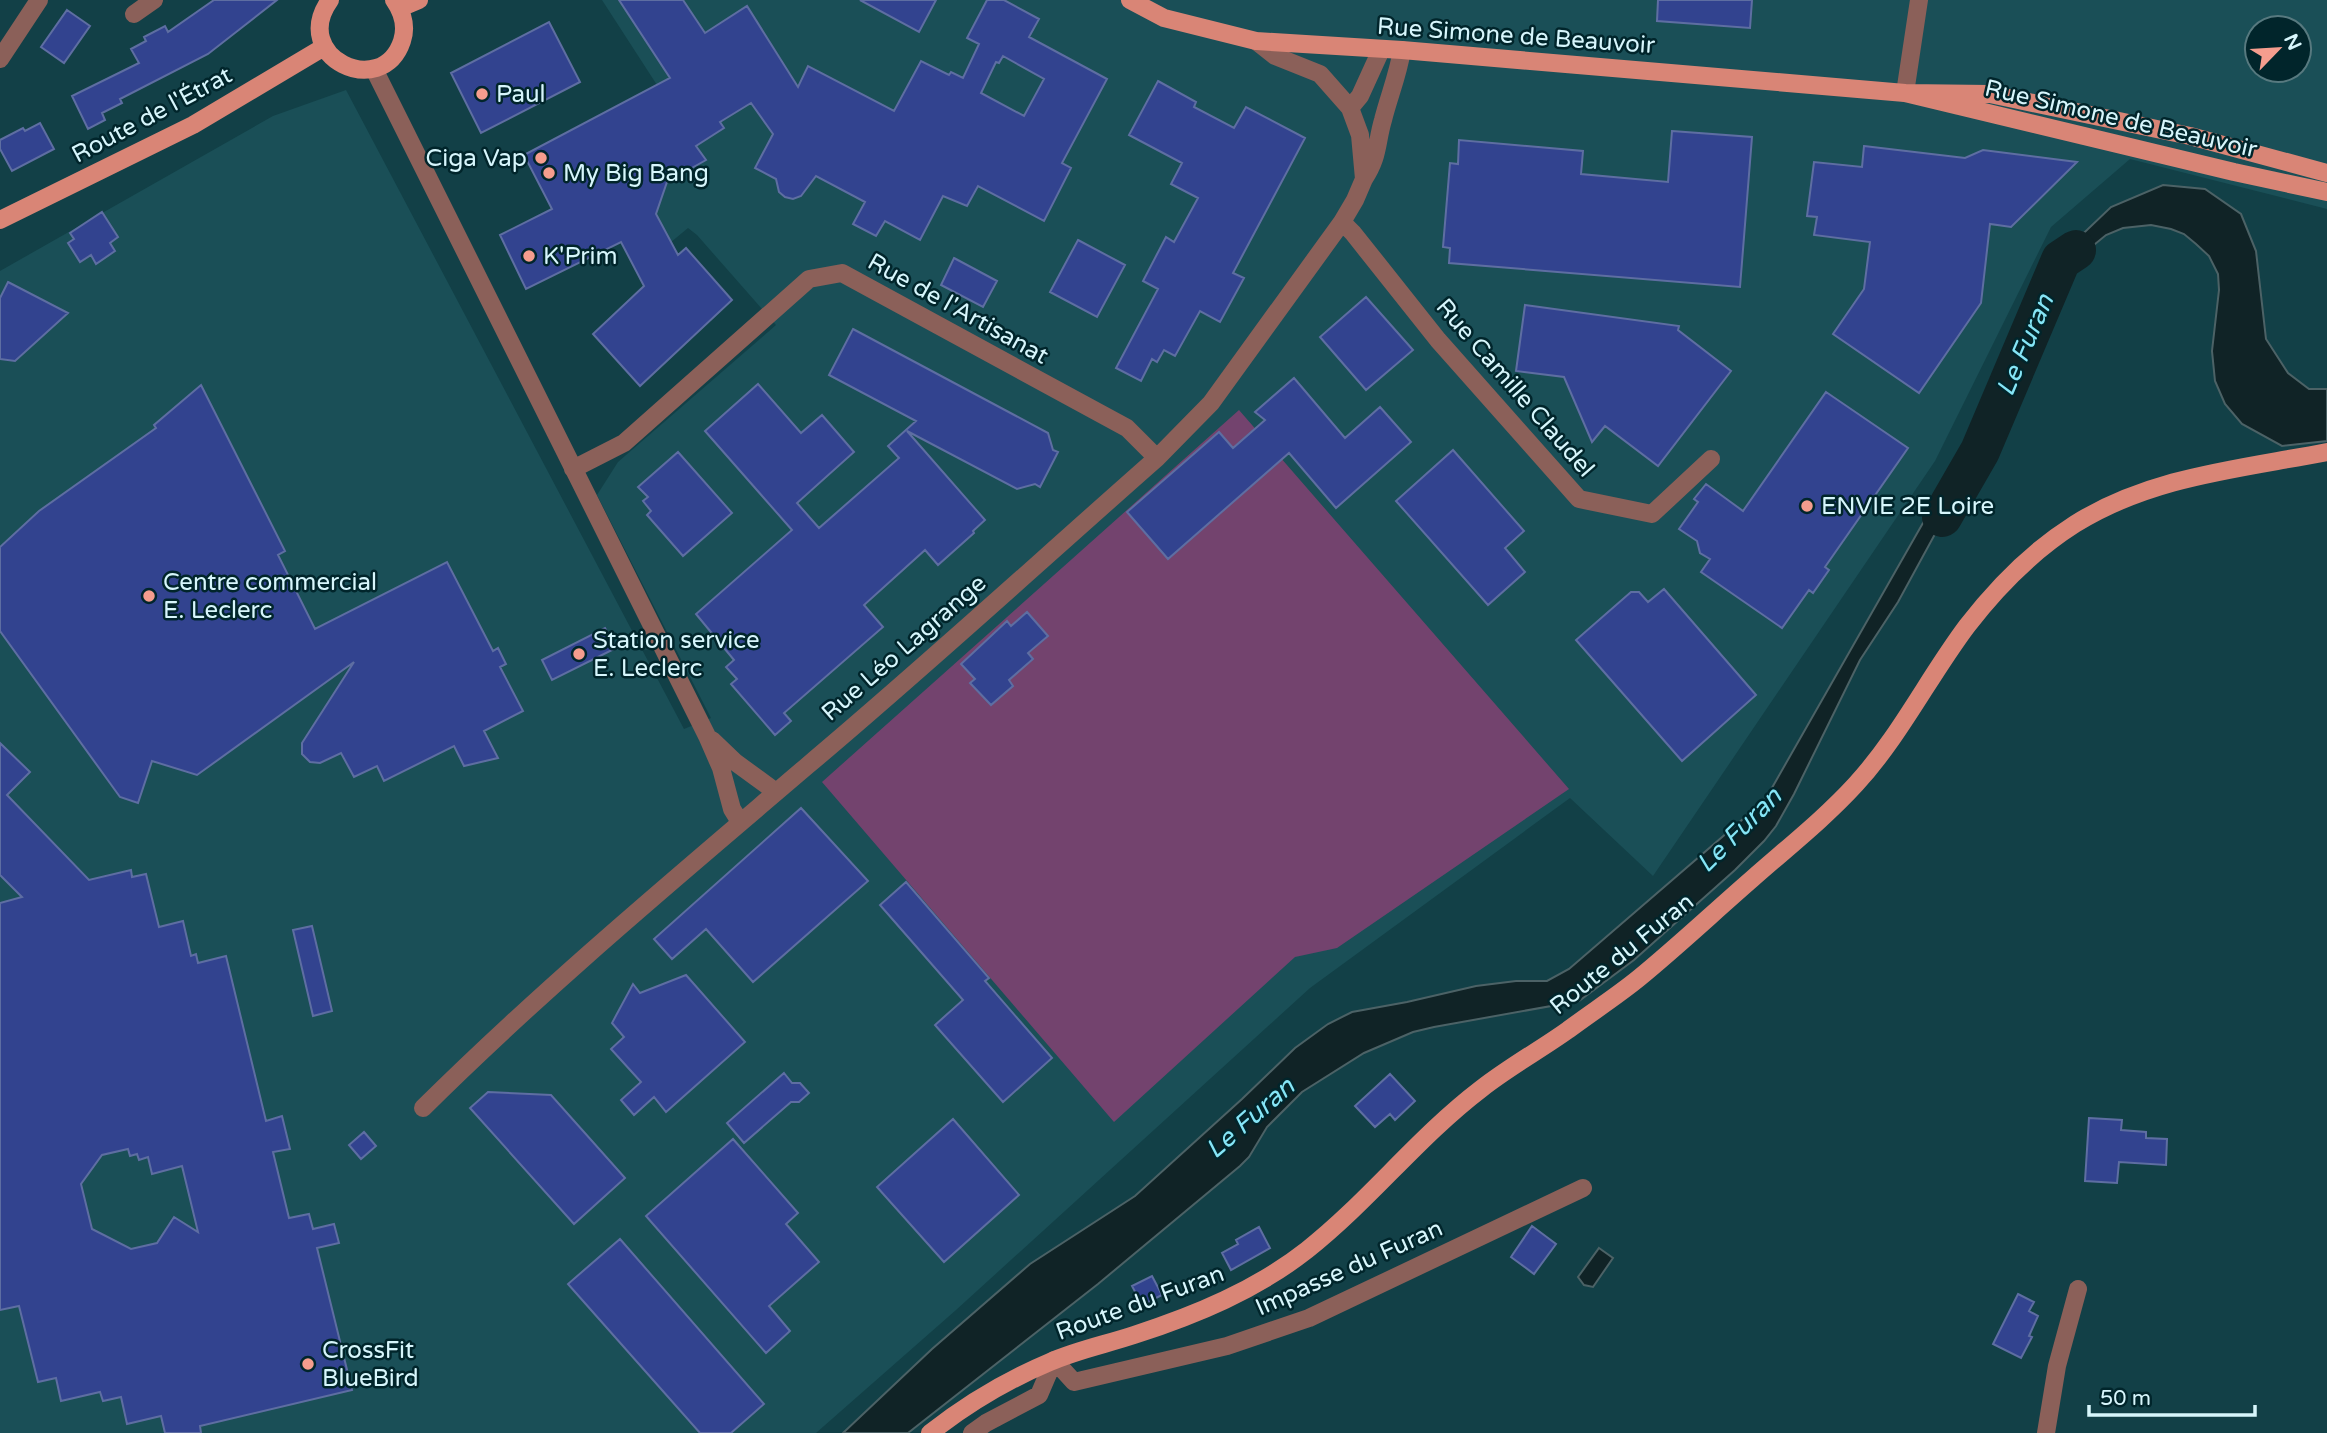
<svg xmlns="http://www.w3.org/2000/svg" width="2327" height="1433" font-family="'Varela Round',sans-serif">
<rect width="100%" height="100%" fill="#124047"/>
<path fill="#1a4f57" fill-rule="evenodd" d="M602 0H2327V209L2130 159 2051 227 1935 461 1653 876 1570 798 1310 988 956 1310 816 1433H0V271L273 116 346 90 684 729 711 718 597 495 618 462 776 325 697 235 688 228 636 271 564 134 657 85ZM2257 28H2299V70H2257Z"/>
<path fill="#73436e" d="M1239 410 1569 789 1337 948 1295 957 1114 1122 822 782Z"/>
<path fill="#102326" stroke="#4c6266" stroke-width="2" d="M2163 185 2205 189 2241 214 2256 251 2266 339 2288 373 2309 389H2327V441L2282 446 2242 424 2225 404 2215 381 2212 351 2219 290 2218 274 2209 256 2196 244 2184 234 2171 229 2151 225 2123 228 2106 235 2061 272 2041 303 1980 448 1959 490 1898 602 1860 660 1794 794 1776 826 1764 841 1735 870 1634 960 1579 1001 1434 1027 1413 1032 1364 1053 1302 1092 1267 1127 1249 1157 1240 1166 1098 1284 908 1433H843L932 1349 1030 1264 1135 1196 1242 1099 1295 1048 1328 1024 1352 1012 1407 1002 1476 986 1516 981H1547L1569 969 1765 800 1964 451 1990 380 2045 270 2111 207Z
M1599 1248 1613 1258 1593 1287 1584 1285 1578 1277Z"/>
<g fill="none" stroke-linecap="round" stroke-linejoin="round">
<path stroke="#102326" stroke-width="40" d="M1942 517 1980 451 2061 260 2076 250"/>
</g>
<path fill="#32438f" stroke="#5e6ea2" stroke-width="2" fill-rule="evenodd" d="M214 0H277L208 54 120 99 122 103 102 113 105 120 88 129 72 96 139 63 131 49 146 41 144 37 165 26 168 32Z
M619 0H683L705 33 747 6 798 87 808 66 894 111 921 61 949 75 951 72 963 78 979 44 967 38 987 0H1004L1039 19 1029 37 1107 79 1062 163 1071 168 1044 221 978 186 967 206 943 196 920 240 885 221 876 236 853 224 865 202 816 176 801 196 793 199 785 197 779 192 776 179 755 168 773 134 751 103 720 122 724 128 696 146 706 160 667 182 656 214 678 255 686 248 732 300 640 386 593 334 644 286 621 242 526 289 500 235 552 209 524 155 670 78ZM1003 56 1044 79 1024 116 981 93 996 62 999 63Z
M860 0H936L919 32Z
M1658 0H1752L1750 28 1657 21Z
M67 10 90 26 64 63 41 47Z
M549 22 580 82 481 133 451 73Z
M1158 81 1196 102 1194 107 1234 128 1246 107 1305 138 1233 273 1244 278 1220 322 1200 311 1175 356 1164 350 1157 362 1152 359 1141 381 1116 368 1158 289 1143 281 1166 237 1174 242 1198 198 1171 184 1182 163 1129 135Z
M40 123 54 149 12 171 0 149V140L23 128 25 131Z
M1672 131 1752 137 1740 287 1449 263 1450 248 1443 247 1450 163 1458 164 1459 140 1583 151 1581 174 1668 182Z
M1864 146 1965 158 1983 150 2077 162 2011 227 1990 224 1981 303 1919 393 1833 334 1864 289 1870 242 1814 235 1817 217 1807 216 1814 162 1862 167Z
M102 212 118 237 110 243 115 251 96 264 91 255 80 262 68 243 74 239 70 233Z
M1078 240 1125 265 1097 317 1050 292Z
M954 258 997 281 983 307 941 285Z
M8 282 68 313 15 361 0 359V298Z
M1366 297 1413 350 1366 390 1320 337Z
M1525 305 1679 326 1678 330 1731 371 1658 466 1605 426 1592 442 1564 377 1516 371Z
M853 329 1048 433 1053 450 1058 452 1040 487 1035 484 1017 489 907 431 985 520 973 531 974 533 938 565 925 550 864 605 883 627 784 713 791 721 775 735 731 684 737 679 726 667 734 660 696 614 792 530 705 431 758 384 801 433 822 415 854 452 797 503 819 528 899 458 888 446 916 421 829 375Z
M1294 378 1345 438 1380 407 1411 442 1336 508 1289 453 1168 559 1127 512 1219 432 1233 448 1265 420 1255 412Z
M201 385 285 551 278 555 315 629 447 562 493 651 498 648 506 664 500 667 523 711 484 731 498 758 464 766 454 746 384 781 377 766 354 777 341 753 320 763 310 762 302 754V743L354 662 197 775 152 761 138 803 120 797 0 631V547L39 511 156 428 154 425Z
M1826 392 1908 448 1825 567 1829 570 1813 593 1809 590 1782 628 1701 572 1710 559 1700 553 1697 541 1679 529 1698 502 1694 499 1706 484 1743 511Z
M1453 450 1524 531 1505 548 1525 572 1488 605 1396 501Z
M678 452 732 513 683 556 647 515 651 511 643 501 648 497 638 487Z
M1664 589 1756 695 1682 761 1576 640 1631 592H1639L1648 602Z
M1027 612 1048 636 1028 653 1033 659 1009 680 1013 686 991 705 970 683 975 679 961 664 1007 621 1011 626Z
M605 628 616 648 552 680 542 660Z
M0 743 30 772 7 795 89 880 131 870 132 877 146 874 159 927 183 921 191 956 196 954 198 963 226 956 266 1121 282 1116 290 1149 273 1152 289 1218 309 1214 313 1229 334 1224 339 1243 317 1248 352 1390 200 1426 201 1433H165L161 1416 127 1424 121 1397 103 1401 100 1392 61 1401 56 1378 38 1382 19 1306 0 1310V903L22 897 0 875ZM128 1149 130 1156 137 1154 139 1160 148 1157 152 1174 182 1166 198 1232 174 1217 157 1243 131 1249 92 1229 81 1184 102 1155Z
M801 808 868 881 753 982 706 929 672 959 654 939Z
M906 882 989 978 985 981 1052 1058 1003 1102 935 1025 963 1000 880 905Z
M312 926 332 1011 313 1016 293 930Z
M686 975 745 1042 666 1112 654 1097 634 1115 621 1100 641 1082 611 1049 624 1037 612 1023 633 984 640 993Z
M784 1073 792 1083H800L809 1093 799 1102H791L744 1143 727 1123Z
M1390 1074 1415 1101 1395 1120 1390 1114 1375 1127 1355 1106Z
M488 1092 551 1095 625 1178 574 1224 470 1108Z
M2089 1118 2122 1120 2121 1130 2146 1132V1138L2167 1139 2166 1165 2119 1162 2117 1183 2085 1181Z
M953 1119 1019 1195 944 1262 877 1187Z
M364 1132 376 1146 361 1159 349 1145Z
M733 1139 798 1213 786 1224 819 1262 769 1306 790 1331 766 1353 646 1216Z
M1532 1226 1556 1244 1534 1274 1511 1257Z
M1259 1227 1270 1248 1231 1270 1222 1253 1238 1244 1236 1240Z
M620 1239 764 1404 731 1433H700L568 1284Z
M1152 1276 1162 1295 1142 1305 1132 1286Z
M2018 1294 2034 1302 2029 1311 2038 1316 2029 1336 2032 1337 2021 1358 1993 1344Z"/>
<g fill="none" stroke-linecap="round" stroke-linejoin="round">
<path stroke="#8b6059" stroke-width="18" d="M134 14 154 0
M1256 41 1275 56 1320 74 1350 108 1360 135 1364 179C1379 156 1376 144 1383 120 1389 96 1398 75 1402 50
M0 59 39 0
M374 69 707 736 721 768 732 809 740 822
M1905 93 1919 0
M1350 108 1360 96 1381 50
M1342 222 1353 233 1438 340 1579 499 1652 514 1711 459
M573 469 624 443 809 279 842 273 1127 428 1157 458
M712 740 735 762 776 792
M423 1108C545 987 677 877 807 766 926 666 1040 561 1157 458L1211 403 1342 222 1355 200 1364 179
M972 1433 986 1423 1039 1395 1054 1360 1074 1382 1227 1346 1309 1318 1583 1188
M2046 1433 2057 1366 2078 1289"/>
<path stroke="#d98576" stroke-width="18" d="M330 0C289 57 382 101 402 41 407 26 403 13 394 0
M1130 0 1164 18 1256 41 1402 50 1905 93
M400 8 419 0
M2327 173 2190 136 1990 94 1905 93 2234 172 2327 192
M0 220 193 125 324 47
M930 1433C967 1404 1007 1380 1050 1362 1077 1350 1107 1344 1134 1335 1196 1315 1256 1290 1307 1250 1369 1201 1418 1137 1481 1089 1509 1067 1540 1050 1568 1030 1592 1012 1617 996 1639 978 1678 946 1714 912 1752 879 1787 848 1824 819 1856 784 1900 736 1928 678 1967 626 1997 587 2034 550 2075 524 2152 476 2240 469 2327 452"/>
</g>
<g fill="#f59d8e" stroke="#01252b" stroke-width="2.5">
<circle cx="482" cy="94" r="7"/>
<circle cx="541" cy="158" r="7"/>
<circle cx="549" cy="173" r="7"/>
<circle cx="529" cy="256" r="7"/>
<circle cx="1807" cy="506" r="7"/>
<circle cx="149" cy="596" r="7"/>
<circle cx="579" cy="654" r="7"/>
<circle cx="308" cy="1364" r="7"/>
</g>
<g text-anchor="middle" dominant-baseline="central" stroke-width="5" stroke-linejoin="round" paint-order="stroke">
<g font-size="24" fill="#d7f6fc" stroke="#01252b">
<text transform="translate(1516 36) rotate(4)">Rue Simone de Beauvoir</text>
<text transform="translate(152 115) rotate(-28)">Route de l'Étrat</text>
<text transform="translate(2121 119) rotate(13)">Rue Simone de Beauvoir</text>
<text transform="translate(958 309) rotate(29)">Rue de l'Artisanat</text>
<text transform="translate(1515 388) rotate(49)">Rue Camille Claudel</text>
<text transform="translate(904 648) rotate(-41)">Rue Léo Lagrange</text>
<text transform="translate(1622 954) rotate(-39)">Route du Furan</text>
<text transform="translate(1349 1268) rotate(-24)">Impasse du Furan</text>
<text transform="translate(1140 1303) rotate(-20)">Route du Furan</text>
</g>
<g font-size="24" fill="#d7f6fc" stroke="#01252b" text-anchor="start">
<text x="496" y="94">Paul</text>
<text x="527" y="158" text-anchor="end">Ciga Vap</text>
<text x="563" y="173">My Big Bang</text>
<text x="543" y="256">K'Prim</text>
<text x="1821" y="506">ENVIE 2E Loire</text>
<text x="163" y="582">Centre commercial<tspan x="163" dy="28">E. Leclerc</tspan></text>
<text x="593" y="640">Station service<tspan x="593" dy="28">E. Leclerc</tspan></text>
<text x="322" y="1350">CrossFit<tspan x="322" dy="28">BlueBird</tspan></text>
</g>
<g font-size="26" font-style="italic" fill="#85e5f6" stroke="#01252b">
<text transform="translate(2025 345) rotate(-67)">Le Furan</text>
<text transform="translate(1739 830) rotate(-45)">Le Furan</text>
<text transform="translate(1250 1118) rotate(-41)">Le Furan</text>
</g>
</g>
<g transform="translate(2278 49) rotate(65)"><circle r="33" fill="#01252b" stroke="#57797f" stroke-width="2"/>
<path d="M0-5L12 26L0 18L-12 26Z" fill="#f59d8e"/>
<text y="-10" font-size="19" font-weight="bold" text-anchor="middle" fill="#d7f6fc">N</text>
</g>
<path d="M2089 1405v10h166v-10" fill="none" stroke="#d7f6fc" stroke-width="3.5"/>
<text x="2100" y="1405" font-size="21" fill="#d7f6fc" stroke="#01252b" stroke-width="5" paint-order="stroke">50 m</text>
</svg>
